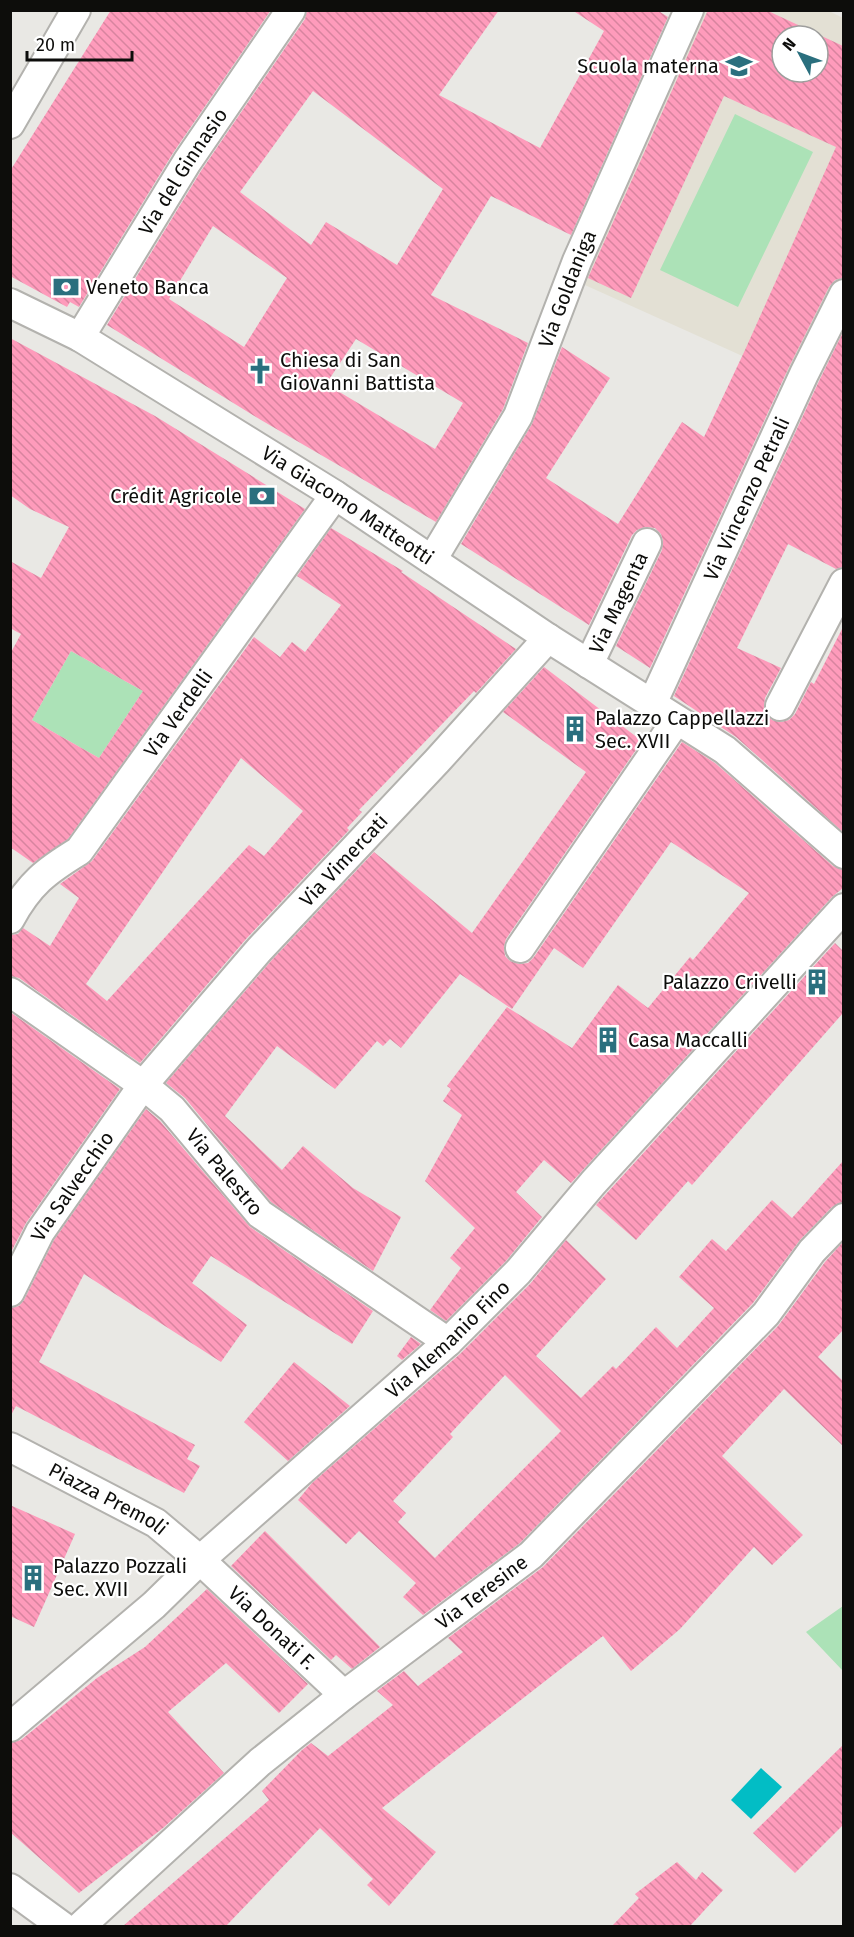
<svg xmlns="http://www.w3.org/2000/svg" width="854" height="1937" font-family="'Fira Sans',sans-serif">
<defs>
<pattern id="building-back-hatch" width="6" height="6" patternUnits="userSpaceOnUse" patternTransform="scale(1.5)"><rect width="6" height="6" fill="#fe9bbb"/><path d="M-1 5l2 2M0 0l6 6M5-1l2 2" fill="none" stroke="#d8849f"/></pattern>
</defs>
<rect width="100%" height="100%" fill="#e9e8e4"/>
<path fill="#e3e0d4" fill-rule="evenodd" d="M827 10 843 18V258L789 377 576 281 704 11ZM782 36H818V72H782Z"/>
<path fill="#ace2b7" d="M735 114 813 152 738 307 660 270Z
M71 651 143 691 99 758 32 720Z
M843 1606V1671L806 1632Z"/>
<path fill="#02bdc5" d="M761 1768 782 1787 751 1819 731 1800Z"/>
<path fill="url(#building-back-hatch)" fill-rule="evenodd" d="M111 10H271L173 153 79 307 70 302 67 307 10 276V171Z
M307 10H499L439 95 540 148 604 31 572 10H657L668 17 571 235 491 196 431 295 528 343 503 409 436 522 261 420 107 325 201 171 305 19ZM313 91 443 189 397 265 326 222 311 245 240 192ZM213 226 287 278 244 347 169 299ZM356 339 463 403 435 449 326 384Z
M708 10H766L843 46V278L835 280 829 287 789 367 650 668 616 646 662 550 663 541 661 534 655 528 645 527 637 530 632 535 589 625 461 544 532 424 562 347 610 378 546 478 618 524 682 422 704 437 745 350 836 147 724 96 631 298 588 278ZM782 36H818V72H782Z
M843 332V567L836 569 788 544 737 648 781 668 765 698 764 706 766 714 772 720 781 722 789 720 795 714 811 682 814 684 843 627V832L736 737 674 696 819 381Z
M10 338 155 416 305 509 68 839 33 863 10 847V654L21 634 10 628V561L41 578 69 527 30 509 10 495ZM71 651 143 691 99 758 32 720Z
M331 528 403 571 401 572 516 649 476 693 474 691 359 810 362 812 347 828 349 830 246 939 140 1063 19 978 10 976V935L18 934 23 928 50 946 79 898 60 884 92 861 254 637 280 657 292 642 305 652 341 605 297 576ZM241 758 303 811 264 856 249 845 107 1001 86 984Z
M544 667 642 741 506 939 504 947 505 956 510 961 519 964 528 963 534 957 682 742 715 763 833 866 843 870V888L832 897 571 1183 544 1160 516 1192 542 1217 506 1261 446 1321 430 1310 461 1268 450 1258 475 1228 425 1181 462 1115 443 1101 451 1089 447 1086 507 1007 572 1048 618 985 648 1008 690 957 693 960 749 893 671 842 583 968 554 948 512 1009 460 974 401 1048 390 1039 383 1046 377 1041 335 1089 277 1046 225 1116 282 1170 303 1146 353 1188 401 1217 373 1271 271 1202 185 1098 166 1083 271 961 374 852 472 933 586 772 503 712Z
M835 943 843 951V1013L692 1185 688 1181 636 1240 596 1205Z
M10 1012 120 1089 26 1223 10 1254Z
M146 1109 160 1121 250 1227 373 1311 352 1344 211 1256 192 1283 247 1325 221 1362 84 1274 39 1362 195 1445 187 1459 200 1466 184 1493 16 1406 10 1417V1308L19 1306 24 1300 54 1240Z
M843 1161V1202L832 1207 800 1240 753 1303 520 1543 423 1615 403 1597 416 1583 359 1531 346 1544 298 1500 312 1483 460 1354 530 1284 566 1240 606 1279 536 1356 581 1398 613 1366 616 1369 656 1327 677 1348 714 1308 679 1277 712 1239 726 1251 772 1200 792 1218ZM505 1375 561 1431 435 1558 398 1522 406 1513 393 1501 453 1437 450 1434Z
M843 1242V1330L818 1357 843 1381V1446L784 1389 722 1456 803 1535 772 1565 754 1547 680 1629 631 1671 603 1636 382 1808 436 1852 389 1906 367 1885 373 1879 320 1828 226 1926H123L269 1800 262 1791 302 1750 311 1743 328 1756 393 1705 377 1691 404 1671 418 1686 463 1652 448 1638 543 1567 778 1326 825 1262Z
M411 1337 421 1344 402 1360 397 1356Z
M294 1362 350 1406 288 1461 244 1422Z
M10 1505 75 1534 34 1627 10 1616Z
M265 1531 301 1567 380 1647 352 1669 336 1655 331 1660 231 1566Z
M207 1589 308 1684 279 1713 226 1663 168 1712 224 1773 163 1828 79 1893 10 1832V1743L21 1740 97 1678 145 1647Z
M843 1745V1825L795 1873 753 1833Z
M677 1862 696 1880 702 1872 723 1890 690 1926H612L639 1898 635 1894Z"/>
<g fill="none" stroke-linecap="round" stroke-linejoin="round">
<g stroke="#b3b2ae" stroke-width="32">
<g id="minor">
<path d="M10 124 76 10"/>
<path id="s1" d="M10 303 80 337 335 495 548 638 725 750 844 854"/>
<path id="s2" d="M80 337 187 162 291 10"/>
<path id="s3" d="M432 560 518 416 577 261 689 10"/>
<path id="s4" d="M589 664 647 543"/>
<path id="s5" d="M652 704 804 374 844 294"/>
<path d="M780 706 844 583"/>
<path id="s6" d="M10 919C29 884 46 871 79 851L335 495"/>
<path d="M520 948 676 721"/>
<path id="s7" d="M10 992 143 1085 172 1109 260 1214 448 1342"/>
<path id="s8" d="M10 1292 40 1232 143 1085 259 950 437 761 548 638"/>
<path id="s9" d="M10 1447 156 1523 200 1560 344 1695"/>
<path id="s10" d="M10 1727 154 1605 200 1560 448 1342 518 1272 593 1183 844 908"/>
<path d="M10 1888 62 1926"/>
<path id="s11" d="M81 1926 260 1762 344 1695 531 1555 766 1314 812 1251 844 1218"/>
</g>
</g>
<use href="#minor" stroke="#fff" stroke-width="28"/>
</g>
<defs>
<g id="school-bare" transform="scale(2.07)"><path d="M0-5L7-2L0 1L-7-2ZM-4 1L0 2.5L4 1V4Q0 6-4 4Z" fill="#2a6f7e" stroke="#fff" stroke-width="2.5" paint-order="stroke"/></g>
<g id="bank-bare" transform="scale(2.07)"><path d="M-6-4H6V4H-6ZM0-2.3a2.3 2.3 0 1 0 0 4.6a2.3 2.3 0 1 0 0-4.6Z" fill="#2a6f7e" stroke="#fff" stroke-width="2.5" paint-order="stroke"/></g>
<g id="church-bare" transform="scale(2.07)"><path d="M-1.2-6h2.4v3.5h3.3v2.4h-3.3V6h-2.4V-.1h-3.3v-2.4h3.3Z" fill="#2a6f7e" stroke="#fff" stroke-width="2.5" paint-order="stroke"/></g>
<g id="building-bare" transform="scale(2.07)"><path d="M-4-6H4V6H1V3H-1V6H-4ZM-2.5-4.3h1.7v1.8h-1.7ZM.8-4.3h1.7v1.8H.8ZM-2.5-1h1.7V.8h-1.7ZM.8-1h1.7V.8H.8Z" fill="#2a6f7e" stroke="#fff" stroke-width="2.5" paint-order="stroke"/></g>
</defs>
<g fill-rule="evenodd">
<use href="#school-bare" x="739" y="66"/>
<use href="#bank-bare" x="66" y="287"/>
<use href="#church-bare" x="260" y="371"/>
<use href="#bank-bare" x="262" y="496"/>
<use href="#building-bare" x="575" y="729"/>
<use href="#building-bare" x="817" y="982"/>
<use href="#building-bare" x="608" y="1040"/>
<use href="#building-bare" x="33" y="1578"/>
</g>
<g text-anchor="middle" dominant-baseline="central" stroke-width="4.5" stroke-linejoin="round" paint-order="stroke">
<g font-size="20" fill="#0d0d0b" stroke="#fff" text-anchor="start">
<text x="719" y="66" text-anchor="end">Scuola materna</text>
<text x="86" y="287">Veneto Banca</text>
<text x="280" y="360">Chiesa di San<tspan x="280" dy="23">Giovanni Battista</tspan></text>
<text x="242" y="496" text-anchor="end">Crédit Agricole</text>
<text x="595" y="718">Palazzo Cappellazzi<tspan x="595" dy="23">Sec. XVII</tspan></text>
<text x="797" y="982" text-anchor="end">Palazzo Crivelli</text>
<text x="628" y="1040">Casa Maccalli</text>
<text x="53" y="1566">Palazzo Pozzali<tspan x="53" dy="23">Sec. XVII</tspan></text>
</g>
<g font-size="20" fill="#0d0d0b" stroke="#fff">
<text stroke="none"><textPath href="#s2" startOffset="195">Via del Ginnasio</textPath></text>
<text stroke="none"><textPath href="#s3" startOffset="304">Via Goldaniga</textPath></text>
<text stroke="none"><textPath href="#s5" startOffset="226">Via Vincenzo Petrali</textPath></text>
<text stroke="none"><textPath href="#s1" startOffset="394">Via Giacomo Matteotti</textPath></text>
<text stroke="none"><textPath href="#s4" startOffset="68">Via Magenta</textPath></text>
<text stroke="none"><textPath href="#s6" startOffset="268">Via Verdelli</textPath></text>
<text stroke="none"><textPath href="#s8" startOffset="548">Via Vimercati</textPath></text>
<text stroke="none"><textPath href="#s7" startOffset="282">Via Palestro</textPath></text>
<text stroke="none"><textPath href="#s8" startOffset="123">Via Salvecchio</textPath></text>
<text stroke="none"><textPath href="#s10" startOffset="585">Via Alemanio Fino</textPath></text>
<text stroke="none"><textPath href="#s9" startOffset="111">Piazza Premoli</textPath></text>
<text stroke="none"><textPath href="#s11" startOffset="522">Via Teresine</textPath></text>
<text stroke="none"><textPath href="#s9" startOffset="321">Via Donati F.</textPath></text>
</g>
</g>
<rect width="854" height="1937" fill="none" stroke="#0d0d0b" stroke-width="24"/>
<g transform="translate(800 54) rotate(311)"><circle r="28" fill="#ffffff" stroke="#9e9e9d" stroke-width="1.5"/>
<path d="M0-4.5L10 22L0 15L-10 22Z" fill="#2a6f7e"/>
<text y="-9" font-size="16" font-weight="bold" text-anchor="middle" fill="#0d0d0b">N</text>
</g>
<path d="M27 51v9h105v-9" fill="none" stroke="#0d0d0b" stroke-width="3"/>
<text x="36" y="51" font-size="18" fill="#0d0d0b" stroke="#ffffff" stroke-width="4.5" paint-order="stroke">20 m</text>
</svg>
